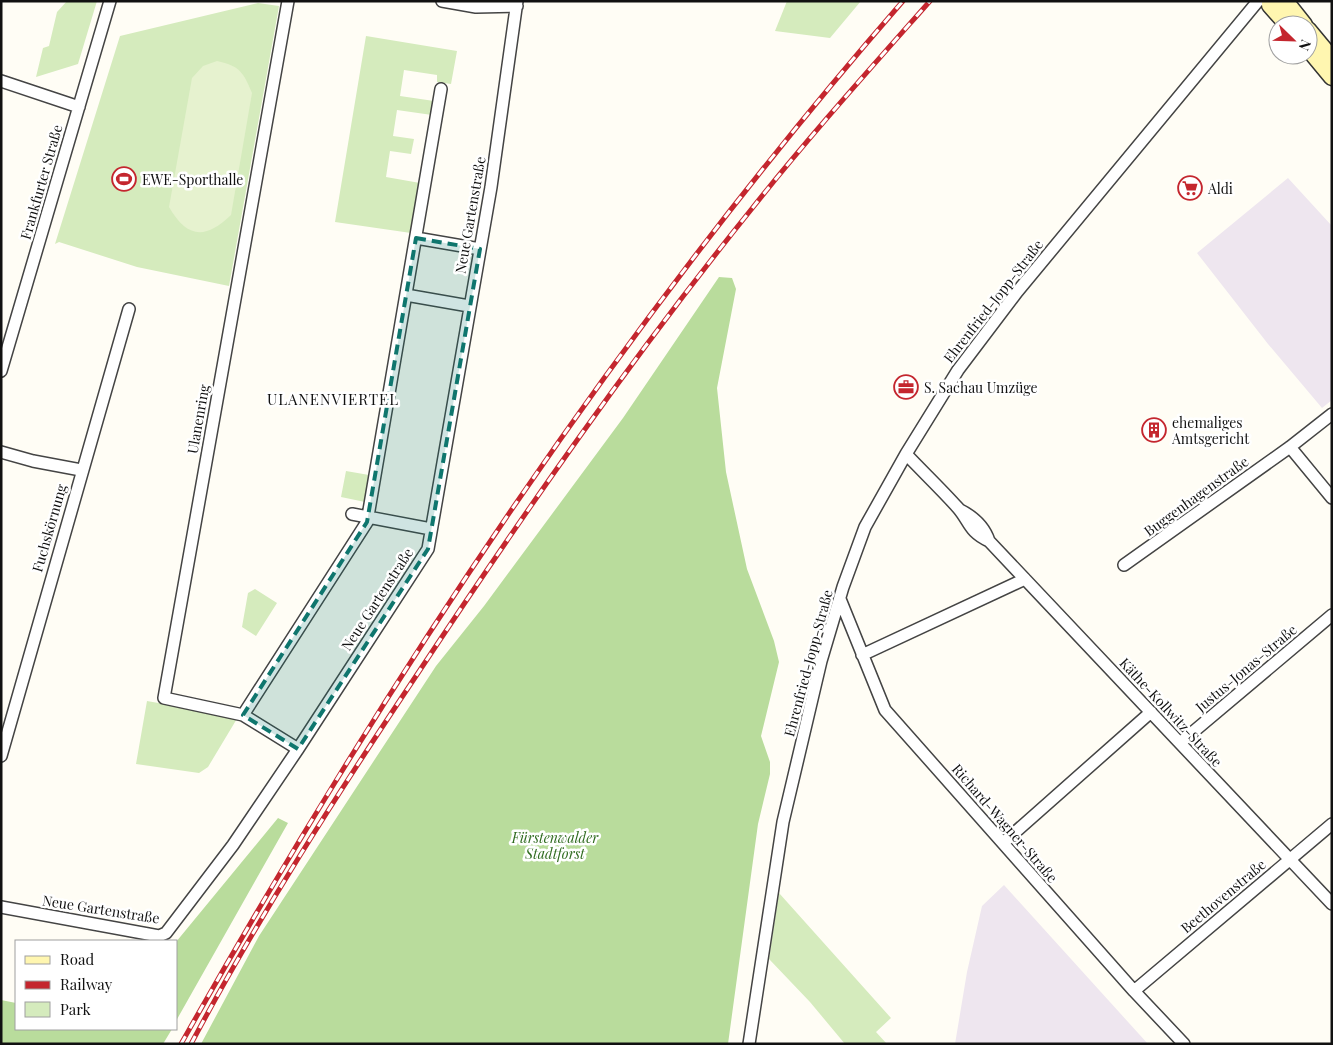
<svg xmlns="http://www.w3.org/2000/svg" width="1333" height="1045" font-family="'Playfair Display',serif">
<rect width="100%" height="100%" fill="#fffdf5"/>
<path fill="#eee6ef" d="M1288 178 1332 226V400L1322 408 1268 344 1197 253Z
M1004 885 1148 1044H955L967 972 982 906Z"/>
<path fill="#d5ebbd" d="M67 1H97L78 64 36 77 43 48 49 46 57 12Z
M787 1H861L830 38 775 31Z
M258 3 279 6 229 286 137 267 59 242 55 244 120 36Z
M366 36 457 51 451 84 437 82V75L404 70 400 96 434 101 432 115 397 110 393 136 414 139 411 154 390 151 386 177 420 183 411 233 335 222Z
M346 471 369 475 365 502 341 497Z
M255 589 277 603 256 636 242 627 248 593Z
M147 701 238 717 208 767 199 773 136 764Z
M779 893 891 1018 876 1032 887 1044H845L810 1002 769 959Z"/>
<path fill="#b9dc9c" d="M719 277 732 278 736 289 717 388 726 472 747 569 774 641 779 662 761 736 770 762V774L758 824 728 1044H201L259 936 436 666 484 606 623 418Z
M278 818 288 823 176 1021V942Z
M1 1000 16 1003V1029H172L163 1044H1Z"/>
<path fill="#e6f2cf" d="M217 61C240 66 243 72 252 93L231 215C205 240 187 238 169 207L192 78 203 66Z"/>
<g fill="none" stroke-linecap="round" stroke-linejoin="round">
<g stroke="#444" stroke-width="14">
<path id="street" d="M288 1 164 698 243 715 298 749
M442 1 476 7 517 6
M1 81 79 107
M416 238 480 249
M406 295 469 306
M1 371 110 1
M1290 447 1332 498
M1 452 33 461 81 470
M906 454C923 472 941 489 958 508 970 522 969 532 989 541L1332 904
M960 510C974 517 984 526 989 541
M352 514 431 529
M1124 565 1290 447 1332 414
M840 599 885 710 1134 991 1184 1044
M862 655 1025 579
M243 715 367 522 441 89
M1180 743 1332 615
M1 756 129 309
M1003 843 1151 712
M1 907 159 936 166 933 233 845 298 749 428 549 491 187 517 1
M1134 991 1332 824
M749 1044 783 822 821 661 843 587 865 527 906 454 958 370 1017 292 1258 1"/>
</g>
<g stroke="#333" stroke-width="19">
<path id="secondary" d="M1270 1V5L1288 25
M1285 1 1304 25
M1308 30 1332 59
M1308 48 1332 77"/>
</g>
<use href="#street" stroke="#fff" stroke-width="11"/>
<use href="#secondary" stroke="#fff6b0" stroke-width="16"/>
<g stroke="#c4262e" stroke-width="5">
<path id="rail" d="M181 1044C389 675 624 321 903 1
M191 1044C259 916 336 796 416 676 521 517 630 360 750 211 807 139 869 70 930 1"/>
</g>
<use href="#rail" stroke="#fff" stroke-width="3" stroke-dasharray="9" stroke-linecap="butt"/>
</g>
<path fill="#0f766e" fill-opacity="0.2" stroke="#0f766e" stroke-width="4" stroke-dasharray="10 6" stroke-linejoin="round" d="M416 238 480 249 428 549 298 749 243 715 367 522Z"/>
<defs>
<g id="stadium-ring" transform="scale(1.25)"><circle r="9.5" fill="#fff" stroke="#c4262e" stroke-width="1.5"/><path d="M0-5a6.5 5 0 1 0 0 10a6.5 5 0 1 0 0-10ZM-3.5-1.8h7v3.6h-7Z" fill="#c4262e"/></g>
<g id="supermarket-ring" transform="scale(1.25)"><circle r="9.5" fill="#fff" stroke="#c4262e" stroke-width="1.5"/><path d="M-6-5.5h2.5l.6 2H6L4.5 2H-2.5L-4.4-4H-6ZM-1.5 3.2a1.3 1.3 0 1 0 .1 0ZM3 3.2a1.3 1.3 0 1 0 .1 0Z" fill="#c4262e"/></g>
<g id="office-ring" transform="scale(1.25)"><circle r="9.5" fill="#fff" stroke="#c4262e" stroke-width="1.5"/><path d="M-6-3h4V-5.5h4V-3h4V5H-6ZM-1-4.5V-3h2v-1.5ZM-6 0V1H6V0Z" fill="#c4262e"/></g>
<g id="building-ring" transform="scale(1.25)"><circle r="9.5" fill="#fff" stroke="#c4262e" stroke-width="1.5"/><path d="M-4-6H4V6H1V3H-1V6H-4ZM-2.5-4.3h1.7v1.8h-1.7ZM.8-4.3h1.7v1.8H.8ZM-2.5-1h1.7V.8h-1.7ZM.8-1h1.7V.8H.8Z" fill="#c4262e"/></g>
</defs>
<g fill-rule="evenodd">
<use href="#stadium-ring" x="124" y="179"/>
<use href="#supermarket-ring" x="1190" y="188"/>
<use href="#office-ring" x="906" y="387"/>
<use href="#building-ring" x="1154" y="430"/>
</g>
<g text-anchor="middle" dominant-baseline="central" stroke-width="5" stroke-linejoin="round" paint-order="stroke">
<g font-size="14" fill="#111" stroke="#fff" text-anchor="start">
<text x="142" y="179">EWE-Sporthalle</text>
<text x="1208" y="188">Aldi</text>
<text x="924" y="387">S. Sachau Umzüge</text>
<text x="1172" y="422">ehemaliges<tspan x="1172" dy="16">Amtsgericht</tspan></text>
</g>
<g font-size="14" fill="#111" stroke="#fff">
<text transform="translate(41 182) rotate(-74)">Frankfurter Straße</text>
<text transform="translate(470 215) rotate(-80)">Neue Gartenstraße</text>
<text transform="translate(993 301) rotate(-52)">Ehrenfried-Jopp-Straße</text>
<text transform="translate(198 419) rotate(-80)">Ulanenring</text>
<text transform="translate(1196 496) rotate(-36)">Buggenhagenstraße</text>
<text transform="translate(49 528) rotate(-74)">Fuchskörnung</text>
<text transform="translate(377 599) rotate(-57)">Neue Gartenstraße</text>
<text transform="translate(808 663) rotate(-75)">Ehrenfried-Jopp-Straße</text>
<text transform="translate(1246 668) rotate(-40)">Justus-Jonas-Straße</text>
<text transform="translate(1171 712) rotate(47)">Käthe-Kollwitz-Straße</text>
<text transform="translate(1005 823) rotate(49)">Richard-Wagner-Straße</text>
<text transform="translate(1223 896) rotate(-40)">Beethovenstraße</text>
<text transform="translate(101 909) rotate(9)">Neue Gartenstraße</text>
</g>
<g font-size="14" font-style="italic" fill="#2f6b1f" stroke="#fff">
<text x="555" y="837">Fürstenwalder<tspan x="555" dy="16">Stadtforst</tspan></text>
</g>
<g font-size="15" letter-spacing="1" fill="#111" stroke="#fff">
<text x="333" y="399">ULANENVIERTEL</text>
</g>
</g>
<rect width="1333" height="1045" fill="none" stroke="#111111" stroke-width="5"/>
<rect x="15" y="940" width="162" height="90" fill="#ffffff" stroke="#a0a0a0"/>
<rect x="25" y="956" width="25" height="8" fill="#fff6b0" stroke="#a0a0a0"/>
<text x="60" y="965" font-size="15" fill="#111111">Road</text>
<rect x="25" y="981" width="25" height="8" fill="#c4262e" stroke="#a0a0a0"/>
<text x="60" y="990" font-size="15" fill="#111111">Railway</text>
<rect x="25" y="1002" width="25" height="15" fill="#d5ebbd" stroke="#a0a0a0"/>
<text x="60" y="1015" font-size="15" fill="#111111">Park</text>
<g transform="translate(1293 40) rotate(113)"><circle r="24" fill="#ffffff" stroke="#a0a0a0"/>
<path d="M0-4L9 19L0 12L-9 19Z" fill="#c4262e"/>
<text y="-8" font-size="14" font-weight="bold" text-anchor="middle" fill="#111111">N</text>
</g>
</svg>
